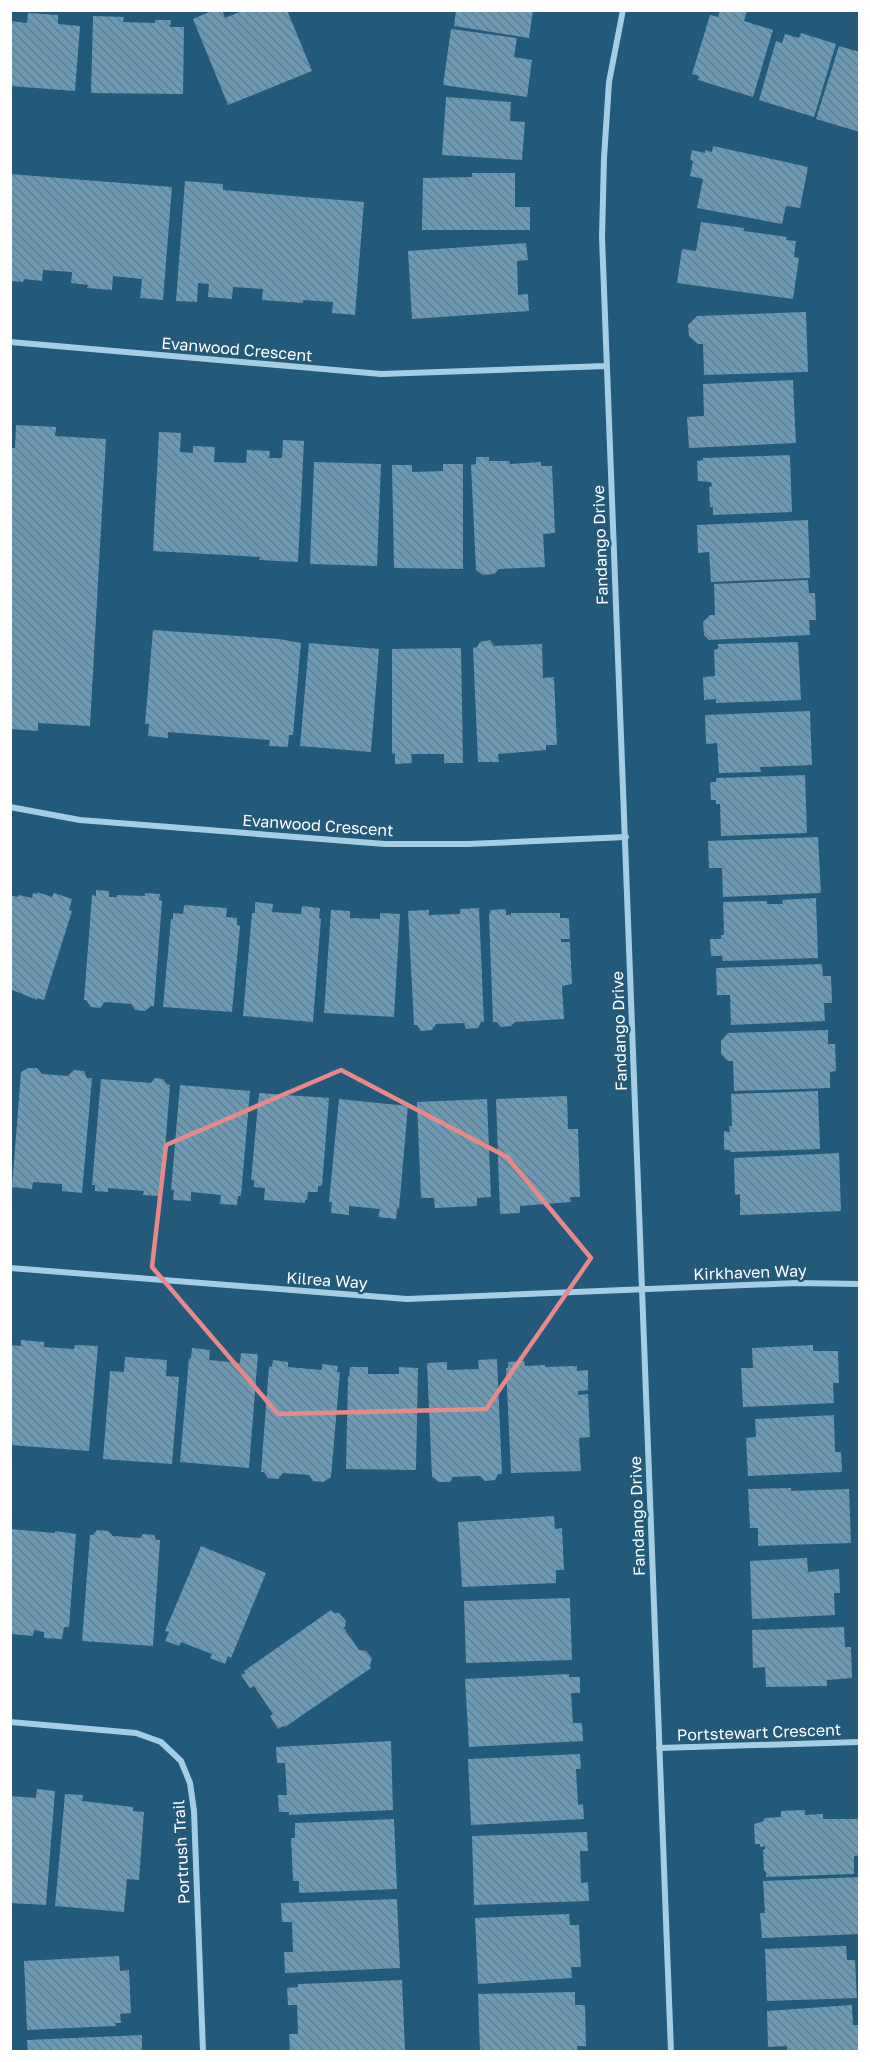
<svg xmlns="http://www.w3.org/2000/svg" width="870" height="2062" font-family="'Golos Text',sans-serif">
<defs>
<pattern id="building-back-hatch" width="6" height="6" patternUnits="userSpaceOnUse" patternTransform="scale(1.5)"><rect width="6" height="6" fill="#6d99b3"/><path d="M-1 5l2 2M0 0l6 6M5-1l2 2" fill="none" stroke="#617e8f"/></pattern>
</defs>
<rect width="100%" height="100%" fill="#235979"/>
<path fill="url(#building-back-hatch)" d="M214 10H222L225 18 242 11 243 12 248 10H287L312 71 228 105 193 19Z
M456 10H533L529 38 454 26Z
M720 10H747L744 21 773 30 753 97 698 80 699 76 692 74 710 15 718 17Z
M28 13 58 15V24L80 26 75 91 10 86V21L27 23Z
M93 16 124 17 123 22 155 23V20H171L170 27H184L183 94 91 93Z
M451 29 517 38 514 57 532 60 527 97 443 85Z
M801 33 836 44 814 117 759 100 776 41 782 43 785 34 799 38Z
M839 46 860 52V132L816 119Z
M446 97 511 102 510 121 525 122 522 160 442 155Z
M713 146 808 167 800 208 786 206 782 224 697 208 703 179 690 176 693 161 690 160 692 150 705 153V150L712 152Z
M472 173H515V207H530V230H422L423 178 472 177Z
M10 174 172 187 163 300 140 298 142 279 113 276 112 290 87 288 88 285 71 283 72 272 43 270 42 281 24 279 23 282 10 281Z
M185 181 223 184V190L364 202 355 315 332 313 333 302 303 300V303L262 300 263 289 233 287 232 299 208 297 209 284 198 283 197 302 176 301Z
M701 222 744 228V231L787 237 786 240 796 241 794 257 799 258 793 299 677 283 682 249 696 251Z
M526 243 528 260 517 261 518 295 528 294 529 311 412 319 408 251Z
M806 312 808 372 704 375 703 344H698L689 336 688 325 697 316Z
M793 380 796 443 689 448 687 417 704 416 703 384Z
M16 425 56 427 55 436 106 439 90 726 38 723V731L10 729V468L12 448H15Z
M159 432 181 433 180 452 193 453V446L215 447 214 462 246 463 247 450 270 451 269 458H282L283 440 304 441 298 562 259 560 260 557 153 551Z
M790 455 792 512 713 515V507H710L709 487 712 486 711 482 698 481 697 461 703 460V458Z
M476 457H489V461H509L510 464 541 462V466H552L555 533 543 534 545 567 499 569 494 574 483 575 476 570 471 465 476 464Z
M314 462 381 464 377 566 310 564Z
M443 464H463V569L394 568 392 465H412V472L443 471Z
M808 520 810 578 711 582 709 552 698 553 697 525Z
M808 580 809 593H815L816 620H809L810 635 709 640 704 635 703 622 710 615H715L714 584Z
M153 630 279 639 301 643 293 735H289L288 747 269 746 270 740 168 732V738L148 736 149 724H145Z
M490 640 494 646 542 644 543 678 554 677 557 745H546V750L498 754 499 762H478L473 648 477 647 480 642Z
M798 642 801 700 716 703V699L704 700 703 677 715 676 714 650 718 649V644Z
M309 643 379 649 371 752 300 746Z
M461 648 463 763H444V754H411L412 763 395 764V753L392 754V649Z
M810 711 812 765 760 767 761 772 719 773 717 743 706 744 705 715Z
M805 775 807 833 721 836 720 804H716V800H711L710 782H716V778Z
M818 837 821 893 723 897 722 868H709L708 841Z
M96 890 109 891V897H117V895L145 896V893L160 894 159 900 162 901 154 1006H151L145 1011 135 1010 131 1004 105 1002 100 1008 91 1007 86 1000H84L92 895 96 896Z
M37 892 52 897 54 893 72 899 69 910 72 911 44 1000 37 998V1000L10 989V895L18 897 19 895 32 898 33 893 37 894Z
M816 898 818 958 723 961 722 956H711L710 939H721V935H724L723 902 767 901V904H783L782 900Z
M255 902 273 904 272 912 301 914 302 906 320 908 319 918 321 919 313 1022 243 1016 252 913H255Z
M184 905 227 908 226 917 237 918V925L240 926 232 1012 163 1007 171 919H173V913L183 914Z
M479 908 484 1022H481L478 1028 466 1029 464 1023 436 1024 432 1030 421 1031 417 1025H414L408 911 429 910V915L460 914V909Z
M506 909V915H511V913H560V918H569L570 939H561V942H570L572 984 562 986 564 1019 515 1022 511 1026 501 1027 497 1022H493L489 915 491 910Z
M331 910 350 911V918L380 919V913L400 914 394 1017 324 1013Z
M822 964 823 976H831L832 1003H824L825 1021 731 1025 730 995H717L716 968Z
M828 1030V1044H835L836 1071 830 1072V1088L734 1091 733 1061H728L721 1054V1041L728 1033Z
M28 1068H37L42 1074 68 1076 74 1070 84 1071 87 1078H92L82 1193 62 1191V1184L33 1182 32 1189 12 1187 21 1072Z
M155 1078 163 1079 167 1084 170 1085 162 1190H159V1196L143 1195 144 1191 108 1188V1192L95 1191V1185H92L101 1079 151 1083Z
M180 1085 250 1091 241 1196H238L237 1205 220 1204 221 1195 191 1192V1201L173 1200 174 1190H171Z
M818 1091 820 1149 731 1152 730 1150H724V1131L730 1132 729 1126H732L731 1094Z
M259 1093 329 1098 322 1186H318V1192H308L307 1200H305V1203L264 1200 265 1188 254 1187V1180H251Z
M567 1096 568 1129H578L580 1197H570L571 1202 520 1206V1213L500 1214 496 1099Z
M339 1099 408 1106 399 1209 397 1208 396 1219 378 1217 380 1209 349 1206V1215L331 1213 332 1202H329Z
M487 1099 491 1197 477 1198V1206L435 1208 434 1198H421L417 1102Z
M839 1153 841 1211 740 1215V1194L735 1195 734 1158Z
M21 1340 44 1342V1347L74 1349 75 1345 98 1346 89 1451 10 1445V1345L21 1346Z
M813 1345V1351H838L839 1383H833L834 1403 743 1407 741 1368H753L752 1348Z
M192 1348 210 1350 209 1360 240 1363 241 1353 258 1354 249 1468 180 1462 189 1358 191 1359Z
M125 1357 167 1360 166 1376 179 1377 172 1464 103 1459 110 1371 124 1372Z
M497 1359 502 1474H498L495 1480 485 1481 480 1476 453 1477 450 1482H439L432 1477 427 1363 447 1362V1370L479 1369 478 1360Z
M273 1360 288 1362V1367L322 1370V1364L338 1366 337 1372H340L331 1477 323 1482 313 1481 309 1475 283 1473 278 1479 268 1478 264 1472H261L269 1366 272 1367Z
M524 1361 525 1366 545 1365V1367L577 1366V1371L588 1370V1390L578 1391V1395L588 1394 590 1437 579 1438 581 1471 511 1473 506 1368H508V1362Z
M350 1367H368V1374H399V1367L418 1368 416 1470 346 1469 348 1376 349 1377Z
M834 1415 835 1452H841L842 1472 748 1476 746 1438 756 1437 755 1419Z
M791 1488V1491L849 1489 851 1543 758 1546V1528H750L748 1489Z
M554 1516 555 1529 562 1528 564 1570H556V1583L462 1587 458 1522Z
M10 1529 55 1533V1531L76 1534 69 1627H64L62 1639 44 1638V1632L34 1630 33 1636 10 1634Z
M97 1530 108 1531 113 1536 140 1538 143 1534 154 1535 156 1540H160L153 1646 82 1641 90 1535H93Z
M201 1546 266 1573 231 1658 228 1656 225 1664 210 1658 212 1654 181 1642 179 1646 165 1641 169 1632 165 1631Z
M807 1558 808 1572 839 1569 840 1593H834L835 1615 752 1619 750 1561Z
M570 1598 572 1660 466 1663 464 1601Z
M331 1610 334 1613H339L346 1621 345 1627H343L359 1650 366 1651 372 1658 370 1665 371 1668 285 1727 283 1726 278 1729 270 1716 273 1714 254 1686 250 1688 241 1675 246 1673 244 1671Z
M844 1627 845 1647H851L852 1678 827 1680V1686L766 1687 765 1667 753 1668 752 1630Z
M569 1674V1677H580V1693H571L573 1723H582L583 1741 469 1747 465 1679Z
M391 1741 393 1810 289 1815V1812H279L278 1795H287L285 1763H277L276 1747Z
M580 1754 581 1769H576L578 1805 583 1804 584 1819 471 1825 468 1759Z
M37 1789 55 1791 46 1905 10 1903V1796L36 1798Z
M65 1794 83 1795 82 1801 133 1807V1811L144 1812 139 1880 127 1879 124 1912 55 1906Z
M805 1810V1815L823 1814V1819H858L860 1856H854V1874L766 1877V1872L764 1871 763 1850 765 1849V1846L760 1847V1844H755L754 1824 764 1821V1818L781 1817V1811Z
M394 1819 397 1889 299 1893V1881H293L291 1838H295V1823Z
M587 1832 588 1851H580L581 1883 588 1882 589 1901 474 1905 472 1836Z
M860 1877V1934L762 1938 760 1913H765L763 1881Z
M397 1899 400 1968 285 1973 284 1952H293L292 1922H282L281 1903Z
M569 1914 570 1925H579L581 1967H571L572 1978 478 1984 475 1918Z
M846 1946 847 1960H855L857 1998 767 2001 765 1949Z
M119 1956 120 1971 129 1970 131 2013 120 2014 121 2023H115L116 2026 27 2030 24 1961Z
M402 1980 405 2051 290 2052 289 2034H298L297 2005H288L287 1988 298 1987V1984Z
M575 1992V2005H585L586 2046H577L578 2052H480L478 1994Z
M852 2005 853 2025H860V2052H787V2046L768 2047 767 2011Z
M142 2035V2052H28L27 2040Z"/>
<g fill="none" stroke-linecap="round" stroke-linejoin="round">
<path stroke="#a5cee4" stroke-width="6" d="M623 10 609 82 604 158 602 237 671 2052
M10 342 381 374 606 366
M10 807 80 820 385 844H468L626 837
M10 1268 407 1299 797 1283 860 1284
M10 1722 136 1733 161 1742 181 1761 190 1783 194 1811 203 2052
M659 1748 860 1742"/>
</g>
<path fill="none" stroke="#e88989" stroke-width="4.5" stroke-linejoin="round" d="M341 1070 507 1157 591 1258 486 1409 278 1414 152 1267 166 1145Z"/>
<g text-anchor="middle" dominant-baseline="central" stroke-width="5" stroke-linejoin="round" paint-order="stroke">
<g font-size="16" fill="#fff" stroke="#235979">
<text transform="translate(237 349) rotate(5)">Evanwood Crescent</text>
<text transform="translate(600 545) rotate(-92)">Fandango Drive</text>
<text transform="translate(318 825) rotate(4)">Evanwood Crescent</text>
<text transform="translate(619 1031) rotate(-92)">Fandango Drive</text>
<text transform="translate(750 1272) rotate(-2)">Kirkhaven Way</text>
<text transform="translate(327 1280) rotate(4)">Kilrea Way</text>
<text transform="translate(637 1516) rotate(-92)">Fandango Drive</text>
<text transform="translate(759 1732) rotate(-2)">Portstewart Crescent</text>
<text transform="translate(181 1852) rotate(-93)">Portrush Trail</text>
</g>
</g>
<rect width="870" height="2062" fill="none" stroke="#ffffff" stroke-width="24"/>
</svg>
